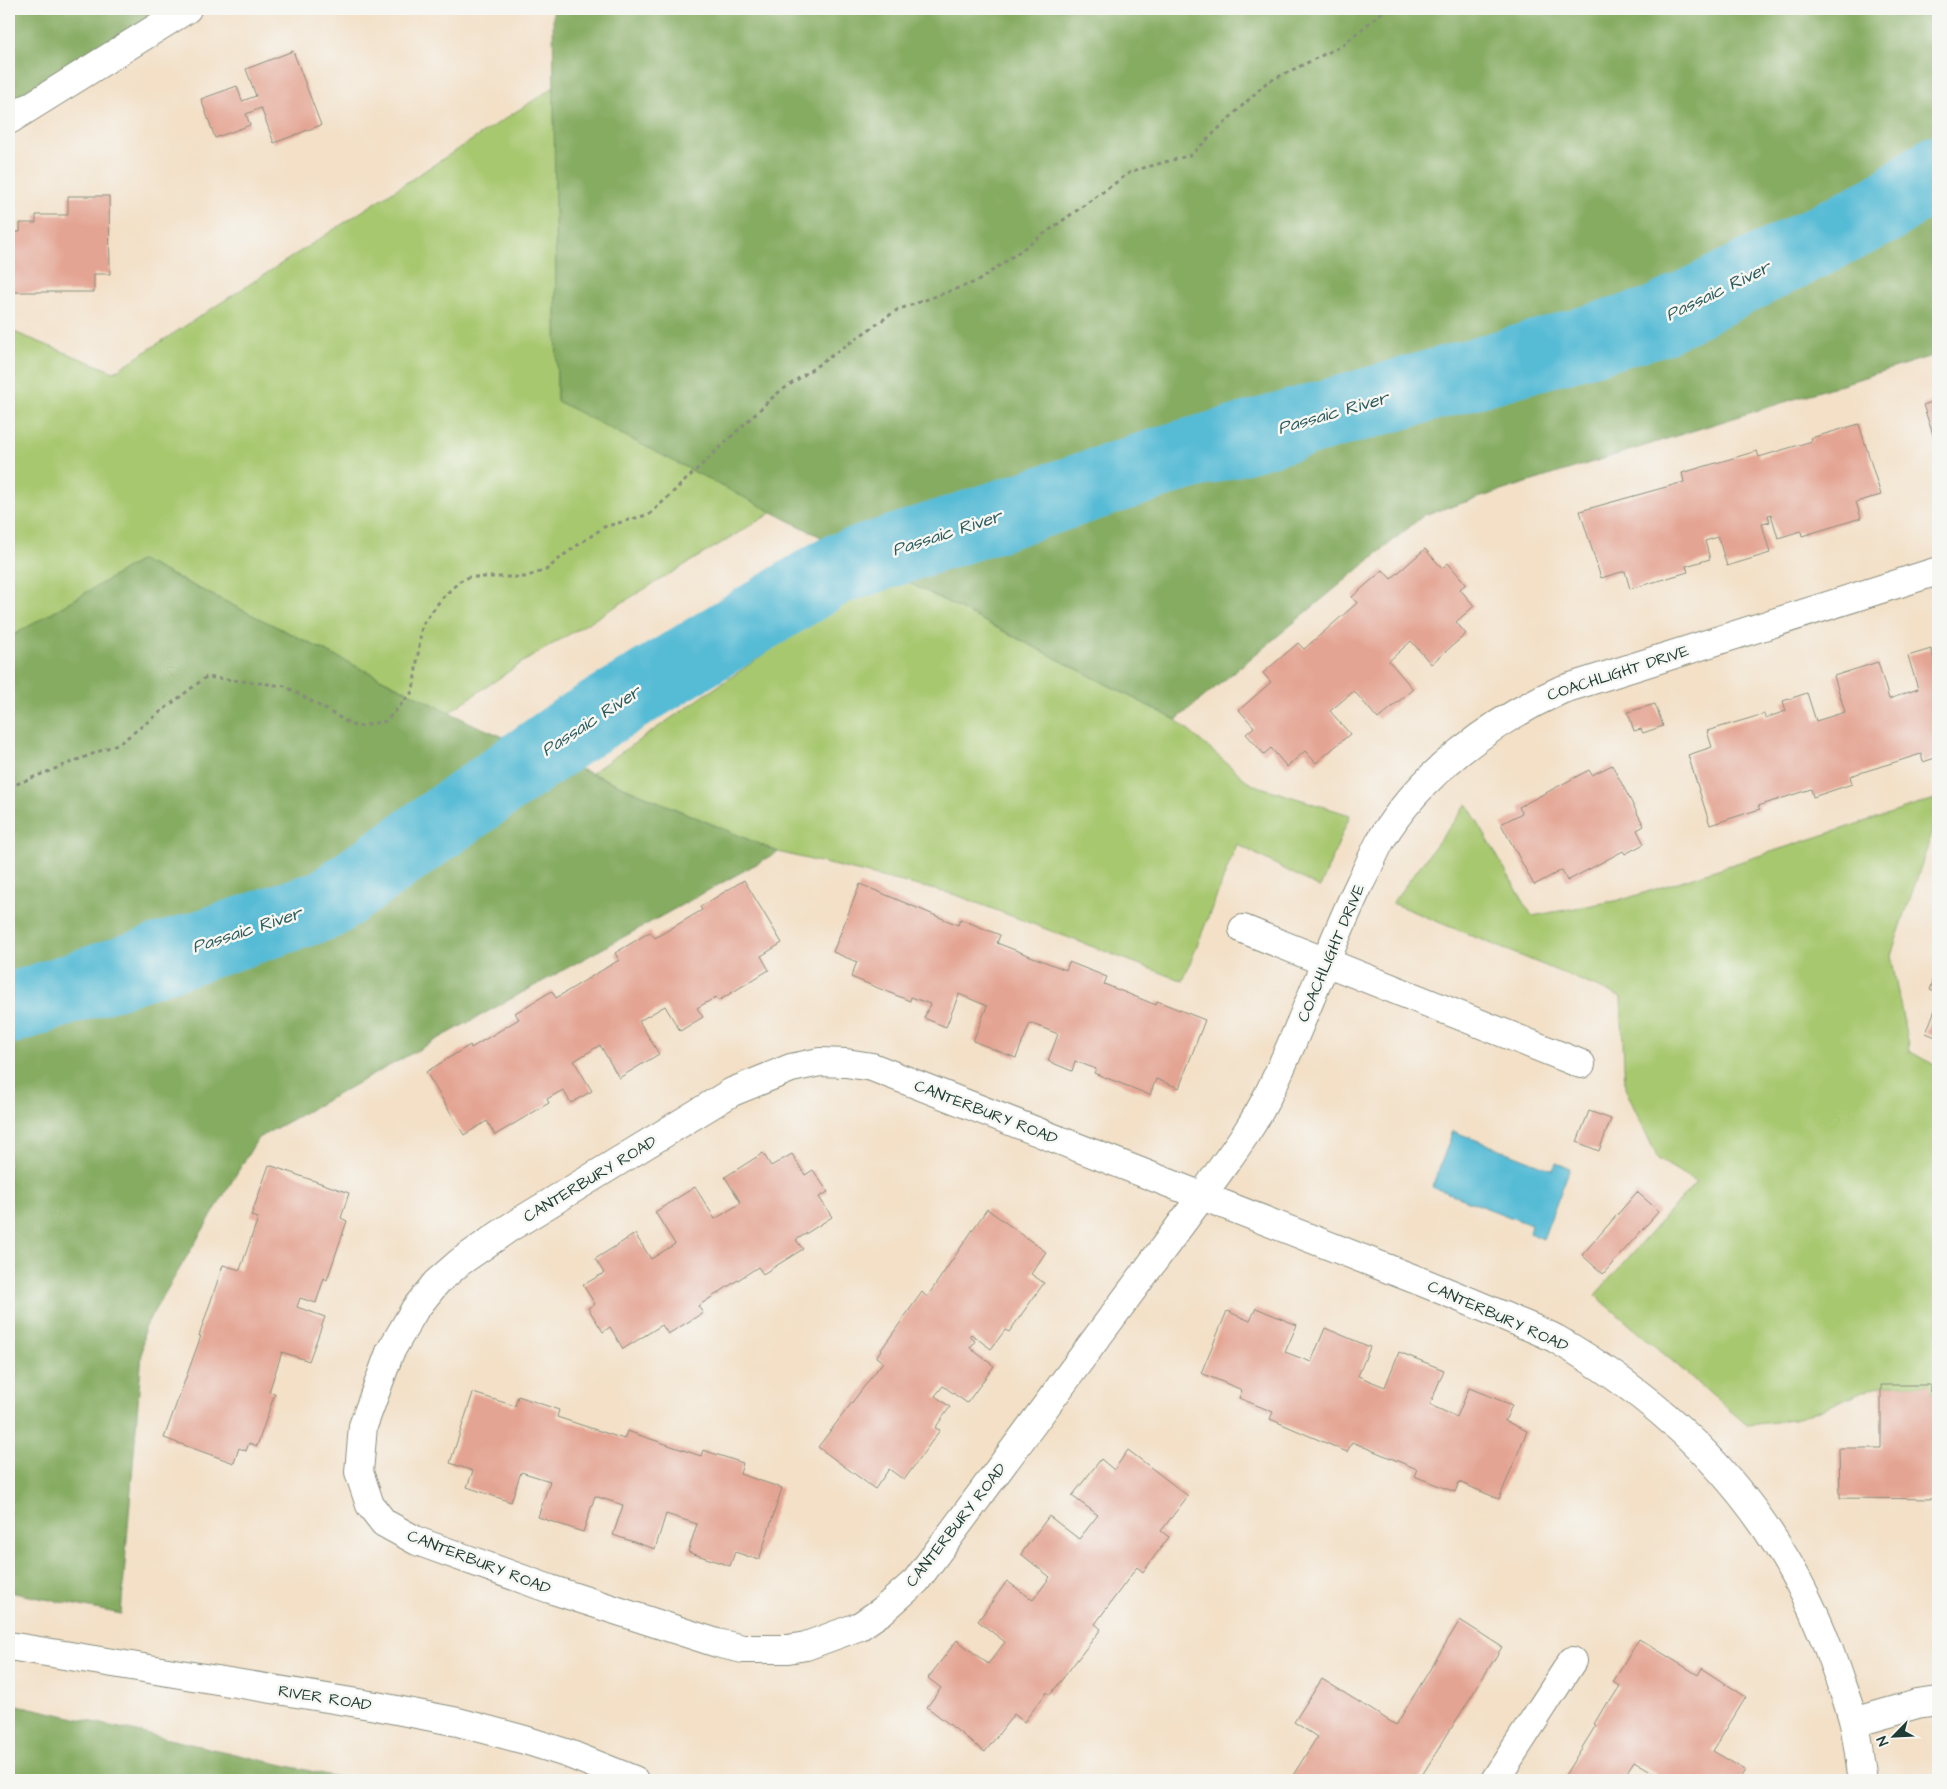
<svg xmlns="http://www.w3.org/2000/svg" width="1947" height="1789" font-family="'Architects Daughter',sans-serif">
<rect width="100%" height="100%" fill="#f6f6f2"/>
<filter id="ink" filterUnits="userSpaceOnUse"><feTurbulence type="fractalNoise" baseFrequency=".02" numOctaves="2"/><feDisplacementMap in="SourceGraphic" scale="10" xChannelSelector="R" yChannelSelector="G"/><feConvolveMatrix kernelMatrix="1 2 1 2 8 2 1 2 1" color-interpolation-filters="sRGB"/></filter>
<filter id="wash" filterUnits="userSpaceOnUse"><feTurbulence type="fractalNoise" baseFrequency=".0096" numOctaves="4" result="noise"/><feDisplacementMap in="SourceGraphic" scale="20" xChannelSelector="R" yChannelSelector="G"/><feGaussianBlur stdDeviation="1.12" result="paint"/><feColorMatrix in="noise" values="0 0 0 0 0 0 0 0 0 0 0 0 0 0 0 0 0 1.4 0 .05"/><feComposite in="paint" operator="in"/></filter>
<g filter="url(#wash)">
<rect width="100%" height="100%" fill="#f3e0c7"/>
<path fill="#a8c870" stroke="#648252" d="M554 87 557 400 773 512 523 662 449 712 141 560 9 638V330L114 372Z
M886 571 1176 720 1251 784 1350 815 1320 888 1237 844 1183 981 956 895 778 852 591 773Z
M1938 798V816L1891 955 1909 1051 1938 1067V1392H1930L1929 1385H1881L1794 1420 1747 1425 1595 1295 1696 1182 1658 1159 1625 1088 1621 997 1392 903 1467 804 1532 916 1625 899Z"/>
<path fill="#86ac62" stroke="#52744b" d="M9 9H181L9 117Z
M553 9H1938V354L1424 515 1176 720 557 401Z
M141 560 475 725 778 852 258 1138 144 1328 121 1614 9 1592V638Z
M9 1703 350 1780H9Z"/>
<path fill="#57bbd5" stroke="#3b7c84" d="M1453 1131 1553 1170 1556 1163 1570 1168 1543 1239 1529 1233 1531 1225 1432 1187Z"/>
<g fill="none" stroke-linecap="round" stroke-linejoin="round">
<path stroke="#57bbd5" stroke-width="71" d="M9 1009 327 904 575 729 835 570 1172 459 1655 322 1883 209 1938 170"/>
</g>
<g id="blocks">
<path fill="#e4a493" d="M293 51 321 125 274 143 261 108 246 114 250 125 215 138 201 99 237 86 242 101 256 96 246 69Z
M68 196H109L110 274H94V292H9V232H20V223H36V215H68Z
M1938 400V449L1923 405Z
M1859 424 1881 495 1856 502 1861 518 1802 536 1801 531 1778 538 1771 514 1768 515 1770 522 1762 524 1770 553 1727 566 1718 537 1705 541 1710 559 1686 566 1688 572 1630 589 1625 571 1601 578 1580 511 1684 482 1682 473 1757 451 1759 457 1812 441 1811 438Z
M1425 549 1442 568 1448 563 1466 584 1460 589 1474 606 1456 622 1466 634 1431 664 1411 641 1389 661 1413 689 1378 719 1354 691 1330 711 1350 734 1316 763 1305 751 1287 767 1271 748 1264 754 1246 734 1254 727 1239 710 1271 682 1263 673 1298 643 1304 649 1357 603 1352 597 1383 570 1391 579Z
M1931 649 1935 664 1938 663V757L1923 762 1921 754 1850 776 1852 784 1813 797 1811 789 1758 806 1760 809 1710 825 1688 755 1712 747 1707 731 1764 714 1765 718 1786 711 1783 701 1807 693 1816 721 1845 712 1834 676 1878 662 1889 699 1918 689 1908 656Z
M1655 704 1663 726 1643 733 1641 729 1634 731 1628 712Z
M1612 765 1644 826 1637 830 1644 844 1625 854 1623 851 1567 881 1562 870 1534 885 1501 824 1522 813 1519 807 1589 770 1592 775Z
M744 880 782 943 761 956 769 970 718 1001 716 997 697 1008 703 1017 680 1031 665 1006 639 1021 659 1054 619 1078 600 1045 574 1061 592 1091 571 1103 563 1090 547 1099 549 1103 495 1135 487 1121 464 1135 426 1072 470 1045 471 1048 519 1019 515 1013 552 991 556 998 619 960 615 953 650 932 655 938 702 910 700 907Z
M860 884 958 925 960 919 1000 935 997 943 1066 970 1069 962 1107 977 1104 984 1156 1005 1157 1001 1205 1020 1179 1088 1156 1079 1150 1095 1094 1073 1096 1069 1075 1061 1072 1071 1048 1061 1058 1034 1030 1023 1016 1058 973 1041 987 1006 959 994 946 1027 924 1018 930 1004 911 997 910 1001 851 977 857 962 833 952Z
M1938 969V993L1930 990Z
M1938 1002V1038L1926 1033Z
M1589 1111 1611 1119 1599 1151 1577 1142Z
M763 1153 771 1166 792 1154 805 1175 813 1170 828 1192 819 1197 832 1217 796 1240 803 1249 763 1274 758 1267 698 1306 703 1313 668 1334 662 1325 623 1349 610 1327 603 1332 588 1308 595 1304 583 1285 604 1273 595 1259 635 1234 651 1259 675 1244 655 1212 695 1187 715 1219 741 1203 725 1177Z
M269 1165 349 1193 341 1218 347 1221 327 1280 324 1278 316 1303 300 1298 297 1307 325 1317 309 1361 282 1352 269 1392 275 1393 257 1446 249 1443 246 1451 239 1448 234 1463 164 1438 201 1336H199L223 1265 240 1270 258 1218 251 1216Z
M1637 1192 1659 1211 1603 1274 1582 1255Z
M987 1209 1046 1252 1031 1274 1044 1283 1009 1332 1005 1330 991 1349 971 1334 969 1336 975 1341 970 1348 994 1366 967 1403 943 1386 935 1396 950 1407 935 1428 940 1430 904 1480 889 1469 875 1489 818 1447 883 1362 876 1357 922 1292 927 1297Z
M1256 1308 1297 1325 1285 1352 1311 1362 1325 1328 1370 1347 1358 1376 1385 1387 1399 1352 1444 1370 1430 1405 1457 1417 1469 1388 1512 1405 1505 1421 1527 1431 1499 1499 1459 1482 1455 1492 1414 1476 1417 1469 1352 1442 1347 1452 1270 1419 1273 1412 1239 1398 1242 1390 1201 1373 1227 1311 1250 1321Z
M1881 1385H1930V1392H1938V1499L1840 1498 1839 1448H1881Z
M473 1393 515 1406 518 1396 559 1410 557 1417 624 1439 627 1431 701 1456 703 1450 743 1463 740 1474 782 1488 759 1560 735 1552 730 1566 688 1552 697 1524 666 1514 655 1549 613 1535 623 1505 595 1496 583 1532 538 1517 550 1481 521 1472 511 1502 467 1487 473 1471 450 1463Z
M1128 1450 1188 1496 1161 1531 1169 1537 1143 1572 1137 1567 1095 1624 1101 1629 1050 1695 1047 1692 1024 1722 1014 1714 985 1752 927 1707 941 1688 928 1678 957 1640 988 1664 1005 1642 978 1621 1007 1581 1033 1600 1050 1577 1021 1554 1049 1516 1079 1539 1098 1515 1072 1496 1101 1459 1114 1470Z
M1460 1620 1502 1647 1419 1780H1290L1317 1737 1294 1722 1322 1679 1396 1725Z
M1639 1639 1698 1675 1702 1668 1746 1697 1713 1751 1745 1770 1739 1780H1666L1634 1761 1622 1780H1562L1596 1725 1594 1724 1607 1702 1609 1703 1620 1686 1613 1682Z"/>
</g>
</g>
<g filter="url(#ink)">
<use href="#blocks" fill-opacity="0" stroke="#898e7e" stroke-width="1"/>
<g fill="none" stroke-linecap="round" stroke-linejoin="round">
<g stroke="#898e7e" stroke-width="30">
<path id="minor" d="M9 120 187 9
M1243 929 1581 1064
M9 1646 376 1706 458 1722 525 1740 569 1754 634 1780
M1854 1722 1917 1704 1938 1701
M1495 1780 1572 1661
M1863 1780C1860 1762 1858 1743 1854 1724 1850 1706 1842 1688 1836 1670 1787 1523 1690 1416 1556 1339 1543 1332 1527 1326 1513 1320 1483 1307 1452 1294 1422 1282 1348 1253 1275 1224 1202 1196L872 1067 846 1063 820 1062 791 1068 732 1092 509 1228 460 1262 436 1283 415 1309 390 1352 363 1426 359 1472 370 1505 384 1523 417 1541 550 1589 717 1643 743 1649H788L806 1646 860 1626 882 1611 916 1581 1202 1196C1224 1163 1251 1131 1268 1095 1303 1025 1327 951 1361 881 1368 868 1374 853 1381 840 1420 774 1492 721 1561 690L1938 571"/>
</g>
<path stroke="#898e7e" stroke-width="3" stroke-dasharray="4 4" stroke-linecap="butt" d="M9 787 120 743 206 677 285 686 356 727 386 721 413 691 422 625 442 598 460 581 469 577H525L546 570 565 554 604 527 650 514 775 395 897 310 978 281 1132 171 1191 155 1266 83 1343 45 1386 9"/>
<use href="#minor" stroke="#fff" stroke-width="28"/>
</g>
</g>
<g text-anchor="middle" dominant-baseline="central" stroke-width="5" stroke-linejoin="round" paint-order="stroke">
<g font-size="16" fill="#1f3d34" stroke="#f6f6f2">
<text transform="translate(1618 673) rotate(-18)">COACHLIGHT DRIVE</text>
<text transform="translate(1331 953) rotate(-67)">COACHLIGHT DRIVE</text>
<text transform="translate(986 1112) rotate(21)">CANTERBURY ROAD</text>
<text transform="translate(590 1179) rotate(-31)">CANTERBURY ROAD</text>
<text transform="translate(1498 1316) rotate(24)">CANTERBURY ROAD</text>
<text transform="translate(956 1525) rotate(-52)">CANTERBURY ROAD</text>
<text transform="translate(479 1562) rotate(21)">CANTERBURY ROAD</text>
<text transform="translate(325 1698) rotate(9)">RIVER ROAD</text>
</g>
<g font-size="18" font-style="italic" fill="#2d5c5c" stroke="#f6f6f2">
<text transform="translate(1718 291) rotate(-26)">Passaic River</text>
<text transform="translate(1333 413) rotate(-16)">Passaic River</text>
<text transform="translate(947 533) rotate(-18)">Passaic River</text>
<text transform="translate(591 721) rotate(-33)">Passaic River</text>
<text transform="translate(247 930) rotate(-18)">Passaic River</text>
</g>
</g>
<rect width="1947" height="1789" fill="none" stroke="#f6f6f2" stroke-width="30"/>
<g transform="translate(1894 1736) rotate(246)" stroke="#f6f6f2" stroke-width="4" paint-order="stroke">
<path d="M0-4L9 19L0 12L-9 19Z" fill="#1f3d34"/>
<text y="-8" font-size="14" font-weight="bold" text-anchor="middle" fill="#1f3d34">N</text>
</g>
</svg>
